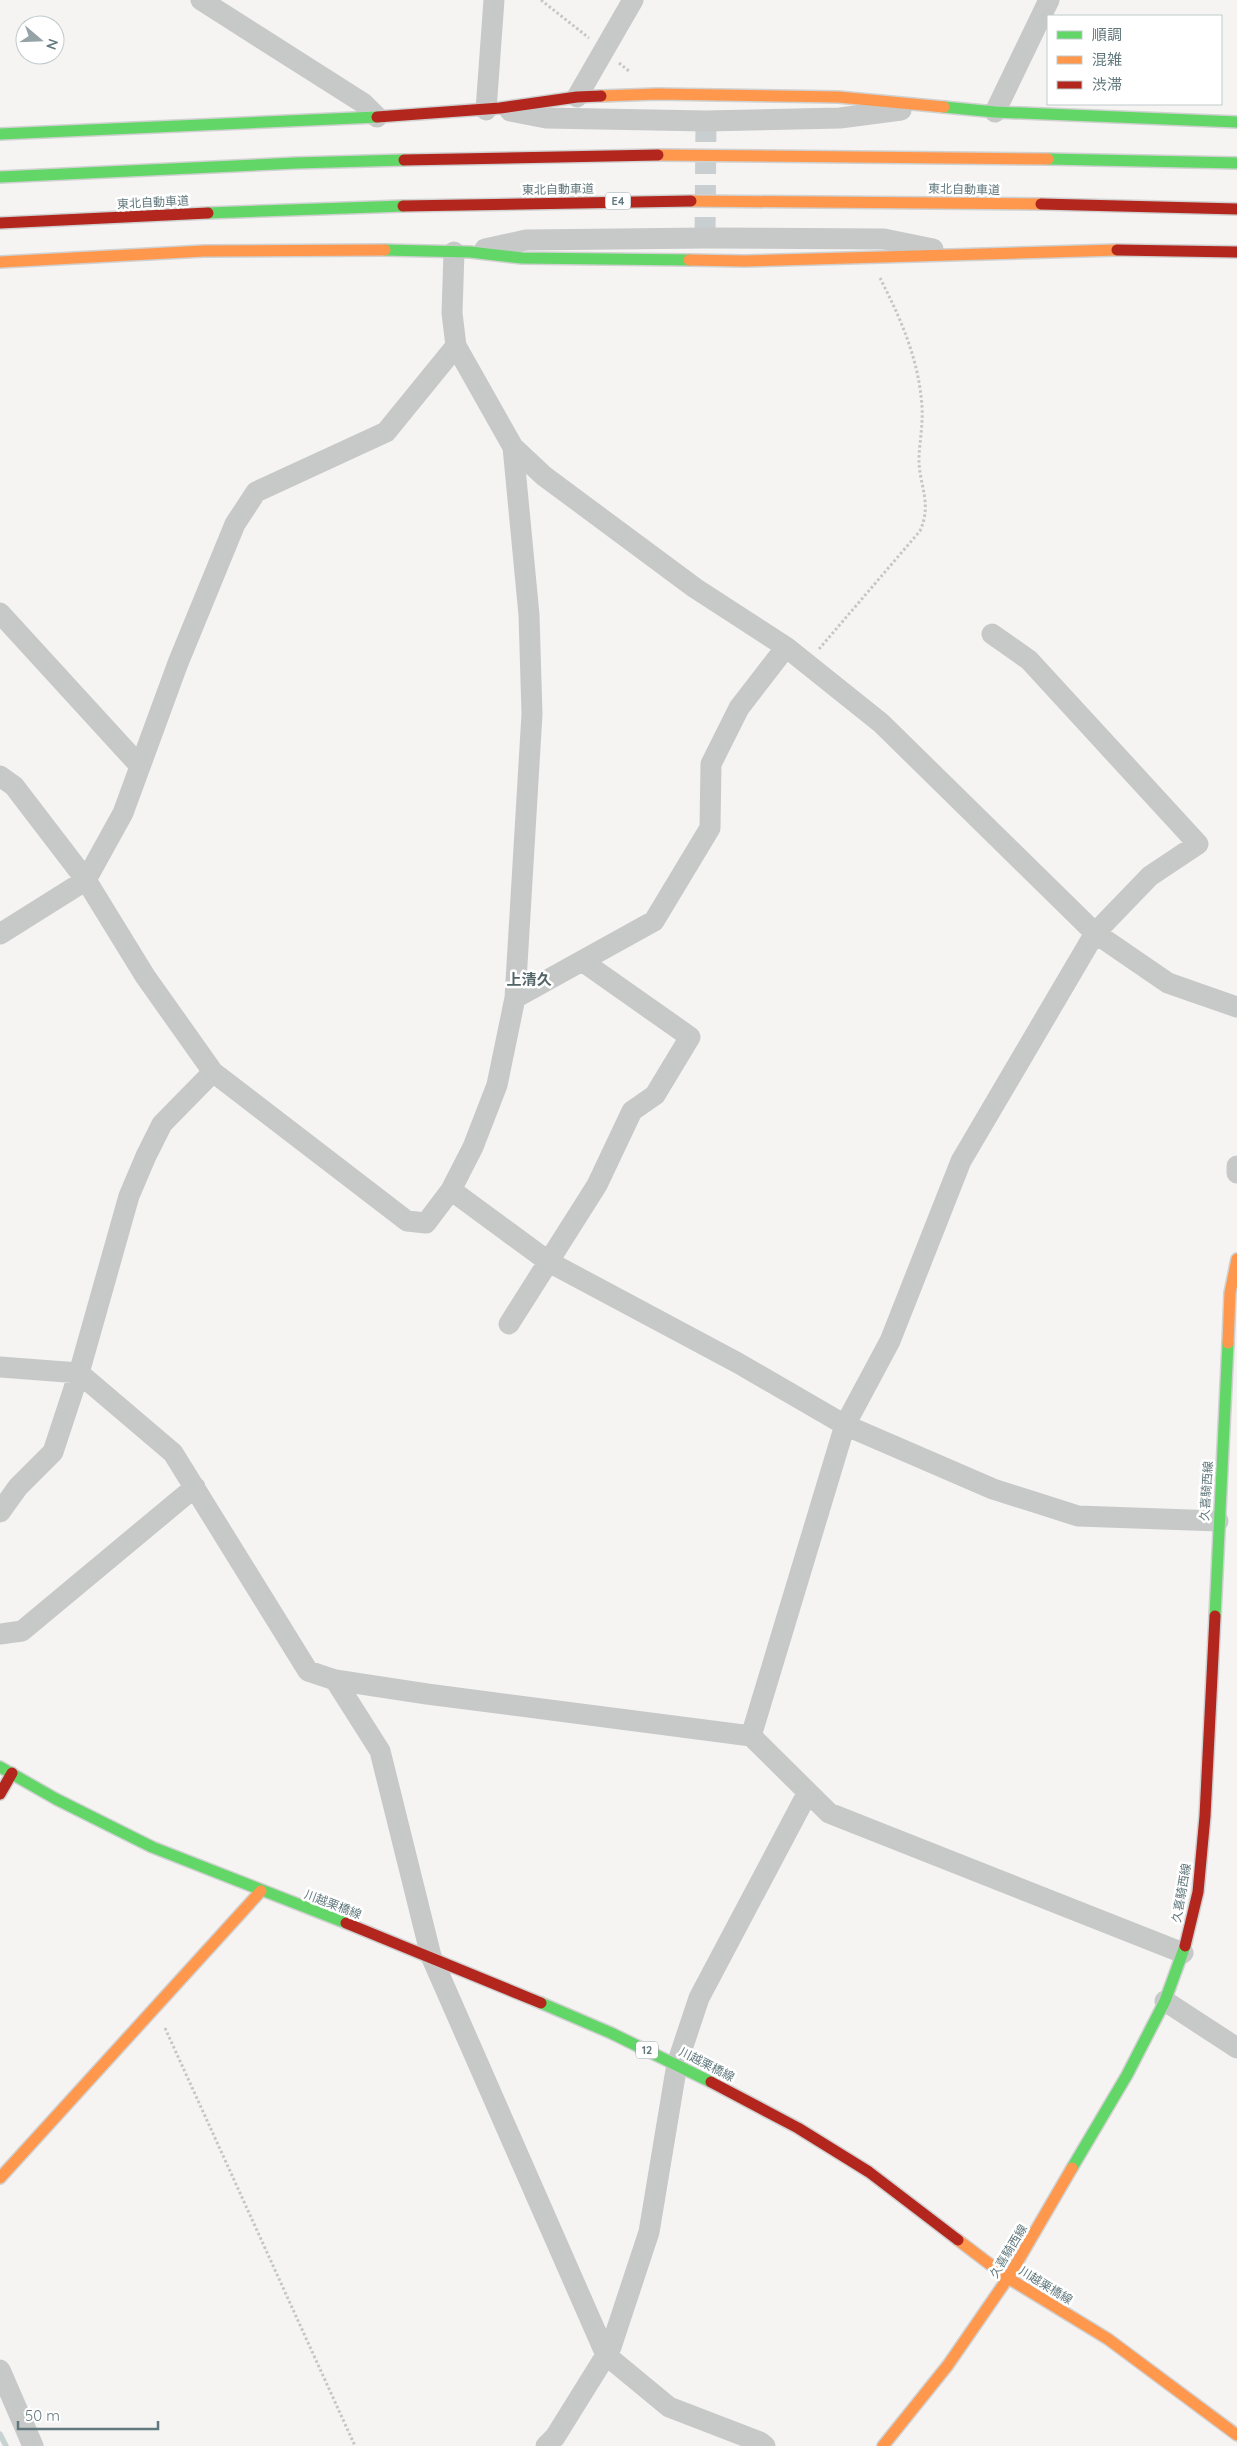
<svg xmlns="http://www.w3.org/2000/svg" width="1237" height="2446" font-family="Quicksand,'Noto Sans JP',sans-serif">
<rect width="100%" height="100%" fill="#f5f4f3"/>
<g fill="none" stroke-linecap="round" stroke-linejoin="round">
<path stroke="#c7d2d2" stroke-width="5.5" d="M0 2434 6 2446"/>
<path stroke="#c9cfd0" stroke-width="21" stroke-dasharray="21 11" stroke-linecap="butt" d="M705 238 706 121"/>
<g stroke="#d0d1d1" stroke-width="14">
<path id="fast" d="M944 107 995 112 1237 122
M0 134 377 117
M1048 159 1237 163
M0 177 296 163 404 160
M208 213 403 206
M385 250 470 252 522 258 689 260
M1215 1616 1228 1343
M0 1767 56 1799 152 1847 346 1923
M541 2003 611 2033 711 2082
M1072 2168 1127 2075 1165 2001 1185 1946"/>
</g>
<g stroke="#d0d1d1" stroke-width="14">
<path id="slow" d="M601 96 657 94 838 97 944 107
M658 155 1048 159
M691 201 1041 204
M689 260 744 261 1117 250
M0 262 204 251 385 250
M1228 1343 1230 1293 1237 1259
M0 2178 261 1891
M958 2240 1008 2278 1108 2339 1237 2435
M883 2446 948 2365 1008 2278 1072 2168"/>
</g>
<g stroke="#d0d1d1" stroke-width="14">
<path id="jam" d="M377 117 500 108 577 97 601 96
M404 160 658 155
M1041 204 1237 209
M403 206 691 201
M0 223 208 213
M1117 250 1237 252
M0 1794 12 1773
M346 1923 541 2003
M1185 1946 1198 1892 1205 1816 1215 1616
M711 2082 798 2128 869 2172 958 2240"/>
</g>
<path stroke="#c5c7c7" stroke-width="3" stroke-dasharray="2.5 2.5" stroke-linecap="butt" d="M541 0 589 38
M619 63 629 71
M819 649 920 531C933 501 918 485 919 456 920 440 923 424 922 407 919 360 901 319 880 278
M165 2028 355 2446"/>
<path stroke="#c7c9c9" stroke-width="21" d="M201 0 363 103 377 117
M577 97 633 0
M486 110 494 0
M510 111 546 118 706 121 840 118 901 110
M995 112 1049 0
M485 249 526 240 705 238 884 239 933 249
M454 252 452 313 456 346 513 447 544 476 695 588 786 647 881 723 1095 933 1168 983 1237 1007
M513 447 529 615 532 714 515 998
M0 613 140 766
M0 776 14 786 86 880 145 976 213 1072 407 1221 426 1223 451 1190 473 1147 497 1085 515 998 654 921 710 828 711 764 739 708 786 647
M0 934 86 880 123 813 178 663 235 524 256 492 386 432 456 346
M1237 1166V1173
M451 1190 549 1262 738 1363 845 1425 993 1489 1078 1516 1218 1521
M509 1324 597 1185 632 1111 655 1095 690 1037 582 961
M0 1367 79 1373 173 1453 308 1671 335 1680 427 1694 751 1736 829 1813 1183 1953
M0 1512 18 1487 53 1452 79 1373 129 1196 146 1156 162 1124 213 1072
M0 1634 22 1631 195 1487
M335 1680 380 1751 431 1956 606 2355 669 2407 760 2442 765 2446
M751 1736 845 1425 890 1341 961 1161 1095 933 1150 876 1198 844 1029 660 992 634
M1165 2001 1237 2048
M0 2370 33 2446
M546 2446 555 2437 611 2347 649 2232 677 2064 699 1998 808 1792"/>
<use href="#fast" stroke="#63d668" stroke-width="11"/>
<use href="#slow" stroke="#ff974d" stroke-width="11"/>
<use href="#jam" stroke="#b3261e" stroke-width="11"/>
</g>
<g text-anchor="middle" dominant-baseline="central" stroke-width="5" stroke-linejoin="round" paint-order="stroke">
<g fill="#fff" stroke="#90a0a4" stroke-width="1">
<rect x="605.5" y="192.5" width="25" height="17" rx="4"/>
<rect x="636" y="2041.5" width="22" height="17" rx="4"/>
</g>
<g font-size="11" font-weight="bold" fill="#61787d">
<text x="618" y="201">E4</text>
<text x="647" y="2050">12</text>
</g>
<g font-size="12" fill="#61787d" stroke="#fff">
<text transform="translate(558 189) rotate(-1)">東北自動車道</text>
<text transform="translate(964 189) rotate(1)">東北自動車道</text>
<text transform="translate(153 202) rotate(-3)">東北自動車道</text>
<text transform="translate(1206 1491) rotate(-86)">久喜騎西線</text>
<text transform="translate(1181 1893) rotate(-80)">久喜騎西線</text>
<text transform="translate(333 1904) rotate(21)">川越栗橋線</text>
<text transform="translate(707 2064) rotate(27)">川越栗橋線</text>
<text transform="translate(1008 2251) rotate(-59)">久喜騎西線</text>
<text transform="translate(1046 2285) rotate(32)">川越栗橋線</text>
</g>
<g font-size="15" font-weight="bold" fill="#536468" stroke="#fff">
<text x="529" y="979">上清久</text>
</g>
</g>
<rect x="1047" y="15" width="175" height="90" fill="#ffffff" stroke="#c0c9cb"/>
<rect x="1057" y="31" width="25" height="8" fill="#63d668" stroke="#c0c9cb"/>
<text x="1092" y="40" font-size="15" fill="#61787d">順調</text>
<rect x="1057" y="56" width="25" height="8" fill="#ff974d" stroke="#c0c9cb"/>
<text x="1092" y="65" font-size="15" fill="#61787d">混雑</text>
<rect x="1057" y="81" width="25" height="8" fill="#b3261e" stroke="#c0c9cb"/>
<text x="1092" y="90" font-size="15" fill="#61787d">渋滞</text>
<g transform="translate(40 40) rotate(109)"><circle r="24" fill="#ffffff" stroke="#c0c9cb"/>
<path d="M0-4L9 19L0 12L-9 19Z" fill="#95a3a6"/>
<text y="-8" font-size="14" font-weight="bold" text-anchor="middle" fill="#61787d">N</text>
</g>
<path d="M18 2421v8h140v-8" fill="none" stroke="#61787d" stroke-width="2.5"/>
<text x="25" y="2421" font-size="15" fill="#61787d" stroke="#ffffff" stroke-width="4" paint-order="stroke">50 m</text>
</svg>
